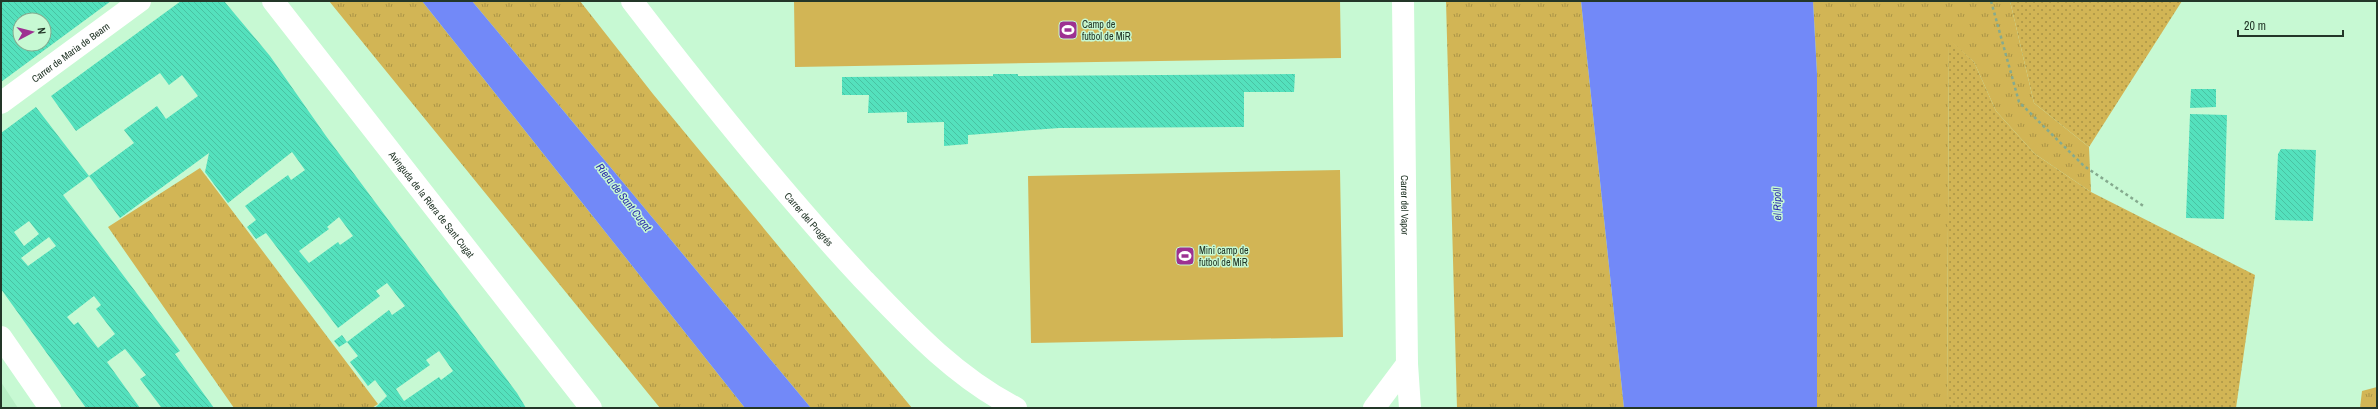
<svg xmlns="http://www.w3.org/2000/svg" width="2378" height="409" font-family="'Archivo Narrow',sans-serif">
<defs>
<pattern id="grass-tufts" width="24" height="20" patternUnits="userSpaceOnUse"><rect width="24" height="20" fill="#d2b555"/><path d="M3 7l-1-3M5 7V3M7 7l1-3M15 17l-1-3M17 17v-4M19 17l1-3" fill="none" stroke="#aa9446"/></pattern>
<pattern id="garden-dots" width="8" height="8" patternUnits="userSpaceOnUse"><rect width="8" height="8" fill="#d2b555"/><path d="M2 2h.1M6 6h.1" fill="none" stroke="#aa9446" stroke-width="1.8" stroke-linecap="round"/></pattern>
<pattern id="building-back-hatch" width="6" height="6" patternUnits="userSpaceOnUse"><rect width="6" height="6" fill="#54e1bd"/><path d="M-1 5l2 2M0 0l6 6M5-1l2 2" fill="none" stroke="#49c2a2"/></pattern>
</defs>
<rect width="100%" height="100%" fill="#c7f9d3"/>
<path fill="#b7efc5" d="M1 382 18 408H1Z"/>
<path fill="url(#grass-tufts)" d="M329 1H422L745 408H660Z
M472 1H580L653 94 912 408H811Z
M1446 1H1581L1624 408H1457Z
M1813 1H2010L2034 103 2089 147 2091 192 2035 154 1996 111 1974 62 1949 40 1947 408H1817V74Z
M200 168 378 404 372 408H234L108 227Z
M2377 387V408H2360L2362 391Z"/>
<path fill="url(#garden-dots)" d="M2010 1H2182L2089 147 2034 103Z
M1949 39 1974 62 1996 111 2035 154 2091 192 2255 275 2236 408H1947Z"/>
<path fill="#d2b555" d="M794 1H1340L1341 58 795 67Z
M1340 170 1343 337 1031 343 1028 176Z"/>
<path fill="#7289f8" d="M422 1H472L811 408H745Z
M1581 1H1813L1817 74V408H1624Z"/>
<path fill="url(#building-back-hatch)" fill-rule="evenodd" d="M1 1H111L1 82ZM20 20H44V44H20Z
M181 1H224L270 56 326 136 517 393 526 408H375L387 396 375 380 368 386 350 362 358 356 347 342 389 310 392 315 405 306 387 283 376 291 380 296 338 328 266 233 256 239 247 227 256 220 245 206 288 175 291 180 305 170 292 152 228 203 205 172 209 153 120 218 89 176 134 143 124 130 157 106 166 119 198 96 182 75 169 85 160 73 76 131 51 96ZM339 217 353 236 340 245 338 242 309 263 299 251 329 229 327 227ZM439 351 453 371 441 380 439 377 404 401 396 389 430 365 426 360Z
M993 74H1018V76L1295 74 1294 92H1244V127L1059 128 968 135V144L944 146V122L907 123V112L868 113 869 95H842V77L993 76Z
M2191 89H2216V107L2190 108Z
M36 107 89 176 63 195 180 351 175 354 214 408H159L161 407 140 379 146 375 125 349 107 362 140 408H86L1 289V133ZM29 221 39 234 24 246 14 232ZM49 237 56 246 28 266 21 258ZM94 296 101 305 96 309 115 334 98 348 78 322 74 325 67 317Z
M2190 114 2227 115 2224 219 2186 218Z
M2281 149 2316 150 2313 221 2275 220 2278 154Z
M342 335 347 342 339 347 334 341Z"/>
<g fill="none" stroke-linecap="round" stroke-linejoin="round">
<path stroke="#85aa8e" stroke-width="2.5" stroke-dasharray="3 3" stroke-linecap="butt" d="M1991 1 2019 102 2084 166 2145 207"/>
<g stroke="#fff" stroke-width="22">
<path id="s1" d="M273 1 591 408"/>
<path id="s2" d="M632 1C705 96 780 190 862 278 908 326 955 377 1016 408"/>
<path id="s3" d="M1403 1 1407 364 1410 408"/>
<path id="s4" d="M1 103 140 1"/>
<path d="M1 337 50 408"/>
<path d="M1374 408 1407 364"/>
</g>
</g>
<defs>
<g id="stadium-square" transform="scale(1)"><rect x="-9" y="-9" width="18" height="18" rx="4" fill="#9d3192" stroke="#c7f9d3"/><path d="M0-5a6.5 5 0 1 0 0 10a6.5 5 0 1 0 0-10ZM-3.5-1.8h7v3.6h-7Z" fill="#fff"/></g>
</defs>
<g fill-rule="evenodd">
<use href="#stadium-square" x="1068" y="30"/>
<use href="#stadium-square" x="1185" y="256"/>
</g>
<g text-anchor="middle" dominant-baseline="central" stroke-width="3" stroke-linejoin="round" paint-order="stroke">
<g font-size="10" fill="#233628" stroke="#c7f9d3" text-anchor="start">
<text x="1082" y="24">Camp de<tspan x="1082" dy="12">futbol de MiR</tspan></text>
<text x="1199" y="250">Mini camp de<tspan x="1199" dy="12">futbol de MiR</tspan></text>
</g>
<g font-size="10" fill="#233628" stroke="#c7f9d3">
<text stroke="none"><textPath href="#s4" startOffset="86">Carrer de Maria de Bearn</textPath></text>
<text stroke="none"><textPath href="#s1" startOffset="258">Avinguda de la Riera de Sant Cugat</textPath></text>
<text stroke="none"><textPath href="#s3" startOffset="204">Carrer del Vapor</textPath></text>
<text stroke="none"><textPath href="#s2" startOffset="281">Carrer del Progrés</textPath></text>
</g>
<g font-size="11" font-style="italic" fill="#2a2aaa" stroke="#c7f9d3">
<text transform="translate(624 197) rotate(52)">Riera de Sant Cugat</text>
<text transform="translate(1777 204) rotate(-91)">el Ripoll</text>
</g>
</g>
<rect width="2378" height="409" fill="none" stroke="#233628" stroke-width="4"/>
<g transform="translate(32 32) rotate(83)"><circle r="19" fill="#c7f9d3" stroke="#85ab8f"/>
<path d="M0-3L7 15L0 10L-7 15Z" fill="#9d3192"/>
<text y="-6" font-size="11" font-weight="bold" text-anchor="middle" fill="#233628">N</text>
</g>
<path d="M2238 30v6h105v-6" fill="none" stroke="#233628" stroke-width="2"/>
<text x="2244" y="30" font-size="12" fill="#233628" stroke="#c7f9d3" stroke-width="3" paint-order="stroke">20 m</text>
</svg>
